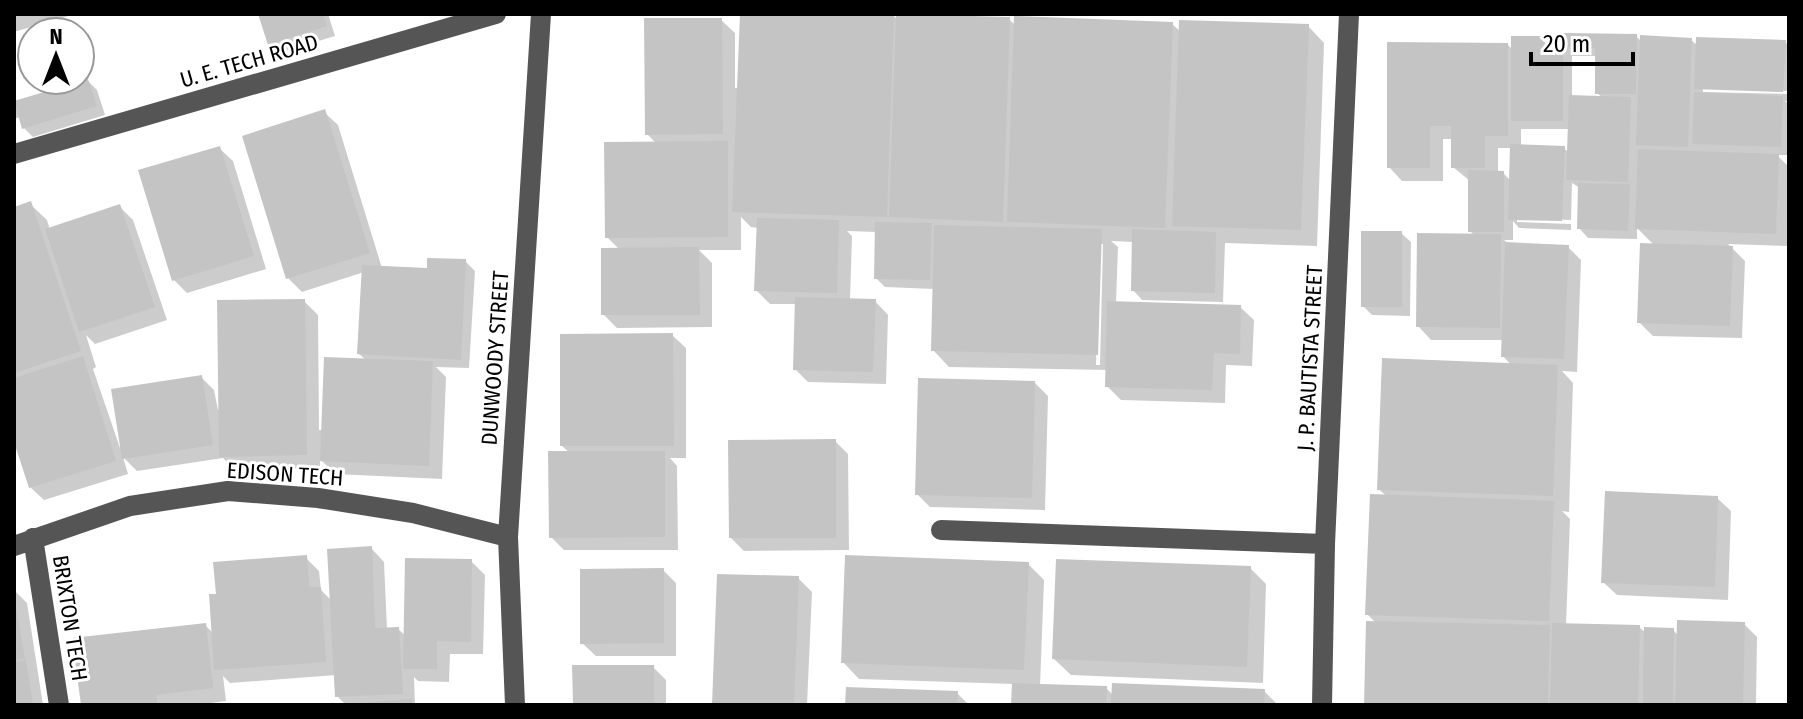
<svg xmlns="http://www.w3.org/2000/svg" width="1803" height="719" font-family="'Fira Sans Condensed',sans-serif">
<rect width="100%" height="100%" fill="#fff"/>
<path fill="#0003" fill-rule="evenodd" d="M14 14H75L14 32Z
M260 14H328L335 36 279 53 270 44Z
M742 14 893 15 898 20 1009 19 1016 26 1172 24 1181 32 1308 26 1324 43 1317 246 1225 243 1223 302 1142 300 1133 290 1134 242 1111 241 1118 247 1116 303 1240 307 1254 320 1252 366 1226 365 1225 403 1121 400 1107 386 1108 370 949 367 933 350 934 289 885 287 876 278 877 232 847 231 852 236 850 300 875 301 888 315 886 384 808 382 795 369 797 304H770L756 290 758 228 751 227 741 217V250H699L712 263V327L617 328 603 314 620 250 607 237 657 144 647 134 721 20 735 33V88H739ZM1099 244H1103L1100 365H1096Z
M1636 36 1641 41 1691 40 1698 46 1785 42 1789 46V91L1703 88V92L1789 94V101H1785L1789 104V155H1777L1789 167V246L1728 244 1745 261 1742 338 1653 336 1639 322 1654 245 1637 228V239L1588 238 1579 228 1580 188 1572 183 1571 220 1517 218V222L1571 224V230L1519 228 1513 221V240H1504L1509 244 1568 247 1581 260 1577 372 1562 371 1573 383 1569 512 1562 511 1570 519 1566 625 1639 627 1646 633 1673 630 1678 635 1744 624 1757 637 1756 705H1366L1376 623 1367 614 1387 497 1379 489 1511 365 1503 356V340H1431L1418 326 1474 235 1470 231V181L1453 167V139H1443V181H1402L1389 167 1508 45 1513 50ZM1572 56H1597V93L1603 98 1572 97ZM1521 129H1570L1569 153 1564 148 1521 146ZM1498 148H1512L1511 181 1503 173H1498Z
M88 81 97 90 105 115 33 137 24 128 20 117 14 119V93L17 102Z
M324 112 338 125 382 268 429 271 465 261 475 271 469 368 436 367 446 377 442 479 335 474 320 459V468L234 470 223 458 137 471 123 457 128 474 44 500 30 487 14 436V209L30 204 47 220 50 230 120 207 133 220 167 320 95 344 86 335 96 367 93 369 120 448 201 377 214 390 218 410H220L304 301 318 315 319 430H323L366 360 359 354 364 272 302 292 288 278Z
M219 148 233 161 266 269 187 293 174 280Z
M1401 233 1411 242 1410 316 1372 315 1363 306Z
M672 335 686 348V458H670L677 466 678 550H564L551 537 570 453 562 446Z
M1035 383 1048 396 1045 510 930 507 917 494Z
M835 441 848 454 849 550 744 551 731 538Z
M1717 498 1731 511 1728 600 1617 595 1603 582Z
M371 548 384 562 387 629H398L405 635 471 561 485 575 483 654H450L449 682 418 681 414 677 415 705H346L337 696 336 675 230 683 223 676 226 701 195 705H83L205 625 214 634 218 595 306 558 319 571 321 590 332 601Z
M1028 564 1044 580 1040 686 1106 688 1113 695 1264 691 1278 705H1013L1014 684 859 679 843 662Z
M1250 568 1266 584 1263 683 1071 675 1054 659Z
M663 570 676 583V656H596L582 643Z
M798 578 812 592 807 705H714Z
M14 590 27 603 43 705H14Z
M653 667 666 680V705H575Z
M957 693 969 705H847Z"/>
<path fill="#c4c4c4" d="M258 14H323L327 26 268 45Z
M740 14H894L887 217 732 212Z
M896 14 1010 17 1003 222 889 217Z
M1014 16 1173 22 1165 228 1007 222Z
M644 18H722L723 134 645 135Z
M1179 20 1309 24 1301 230 1172 226Z
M1564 33 1637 34 1636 94H1595V48L1563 47V121H1511V36H1564Z
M1640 35 1692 38 1688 147 1636 145Z
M1696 37 1786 40 1783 92 1694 89Z
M1387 42 1508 43V136H1485V168H1451V126H1430V168H1387Z
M88 79 97 106 22 129 14 101Z
M1694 92 1783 96 1781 147 1692 144Z
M1569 95 1631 97 1628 182 1566 180Z
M325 109 370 253 286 279 242 136Z
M728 141V237L605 238 604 142Z
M1510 144 1565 146 1562 221 1508 220Z
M220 146 254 256 172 281 138 170Z
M1638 149 1779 154 1776 234 1635 229Z
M1468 170 1504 171V232H1468Z
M1578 183 1630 184 1628 231 1577 229Z
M31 201 81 351 14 373V207Z
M120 204 155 307 79 332 45 229Z
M757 218 839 220 837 293 754 291Z
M875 222 932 223 930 280 874 279Z
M934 225 1102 229 1098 355 931 351Z
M1132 229 1216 232 1215 293 1131 291Z
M1361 231H1402V307H1361Z
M1417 233 1501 234 1500 328 1416 327Z
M1505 242 1569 245 1564 359 1501 357Z
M1640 243 1733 246 1730 326 1637 323Z
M699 247 700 315H601V248Z
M427 258 466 259 461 360 357 354 362 265 427 268Z
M795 297 876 299 873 372 793 370Z
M305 299 307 455 219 457 217 300Z
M1107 301 1241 305 1240 354 1214 353 1212 390 1105 387Z
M673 333 674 446H560V334Z
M83 356 116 461 29 488 14 442V378Z
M324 357 433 361 429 466 320 461Z
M1382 358 1558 365 1553 496 1377 490Z
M202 375 213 445 122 459 111 389Z
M918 378 1035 381 1032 498 915 495Z
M836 439V538H729L728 440Z
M548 451H665V537L549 538Z
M1605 491 1718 496 1715 587 1601 583Z
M1370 494 1554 501 1549 621 1365 615Z
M372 546 375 628 399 627 403 694 335 697 327 549Z
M307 555 309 587H321L326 662 214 670 209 594H216L213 562Z
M845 555 1029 562 1024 670 841 663Z
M405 558 472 559 471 642 437 641V669H403Z
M1056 559 1251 566 1247 667 1052 659Z
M664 568V643L580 644V569Z
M717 574 799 576 794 705H712Z
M14 596 25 659 14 660Z
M1677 620 1745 622 1743 705H1675Z
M1366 621 1550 625 1548 705H1364Z
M206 623 213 688 156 695 158 705H81L72 638Z
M1552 623 1640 625 1638 705H1550Z
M1644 627 1674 628 1673 705H1643Z
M26 660 33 705H14V662Z
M572 665H654V705H573Z
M1012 683 1107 686 1106 705H1011Z
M1112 683 1265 689 1264 705H1111Z
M846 687 958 691 957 705H845Z
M412 699V705H358V703Z"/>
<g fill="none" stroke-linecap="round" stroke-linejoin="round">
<path stroke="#555" stroke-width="20" d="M14 154 496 14
M941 530 1325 544
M33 538 59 705
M14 546 130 506 228 491 318 498 413 513 508 537
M515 705 508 537 541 14
M1322 705 1325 544 1349 14"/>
</g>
<g text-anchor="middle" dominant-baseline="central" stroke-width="6" stroke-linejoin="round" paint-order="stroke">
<g font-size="22" fill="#000" stroke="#fff">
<text transform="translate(249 61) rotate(-16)">U. E. TECH ROAD</text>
<text transform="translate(495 358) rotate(-86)">DUNWOODY STREET</text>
<text transform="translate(1310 358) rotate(-87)">J. P. BAUTISTA STREET</text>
<text transform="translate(285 474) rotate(4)">EDISON TECH</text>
<text transform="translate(70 618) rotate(81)">BRIXTON TECH</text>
</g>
</g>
<rect width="1803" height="719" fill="none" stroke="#000000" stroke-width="32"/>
<g transform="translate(56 56)"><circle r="38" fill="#ffffff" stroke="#999999" stroke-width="2"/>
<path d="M0-6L14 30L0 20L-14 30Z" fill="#000000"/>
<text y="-12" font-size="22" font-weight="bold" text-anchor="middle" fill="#000000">N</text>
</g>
<path d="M1531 52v12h102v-12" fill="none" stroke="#000000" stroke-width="4"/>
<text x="1543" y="52" font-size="24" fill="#000000" stroke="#ffffff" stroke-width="6" paint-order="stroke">20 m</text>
</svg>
